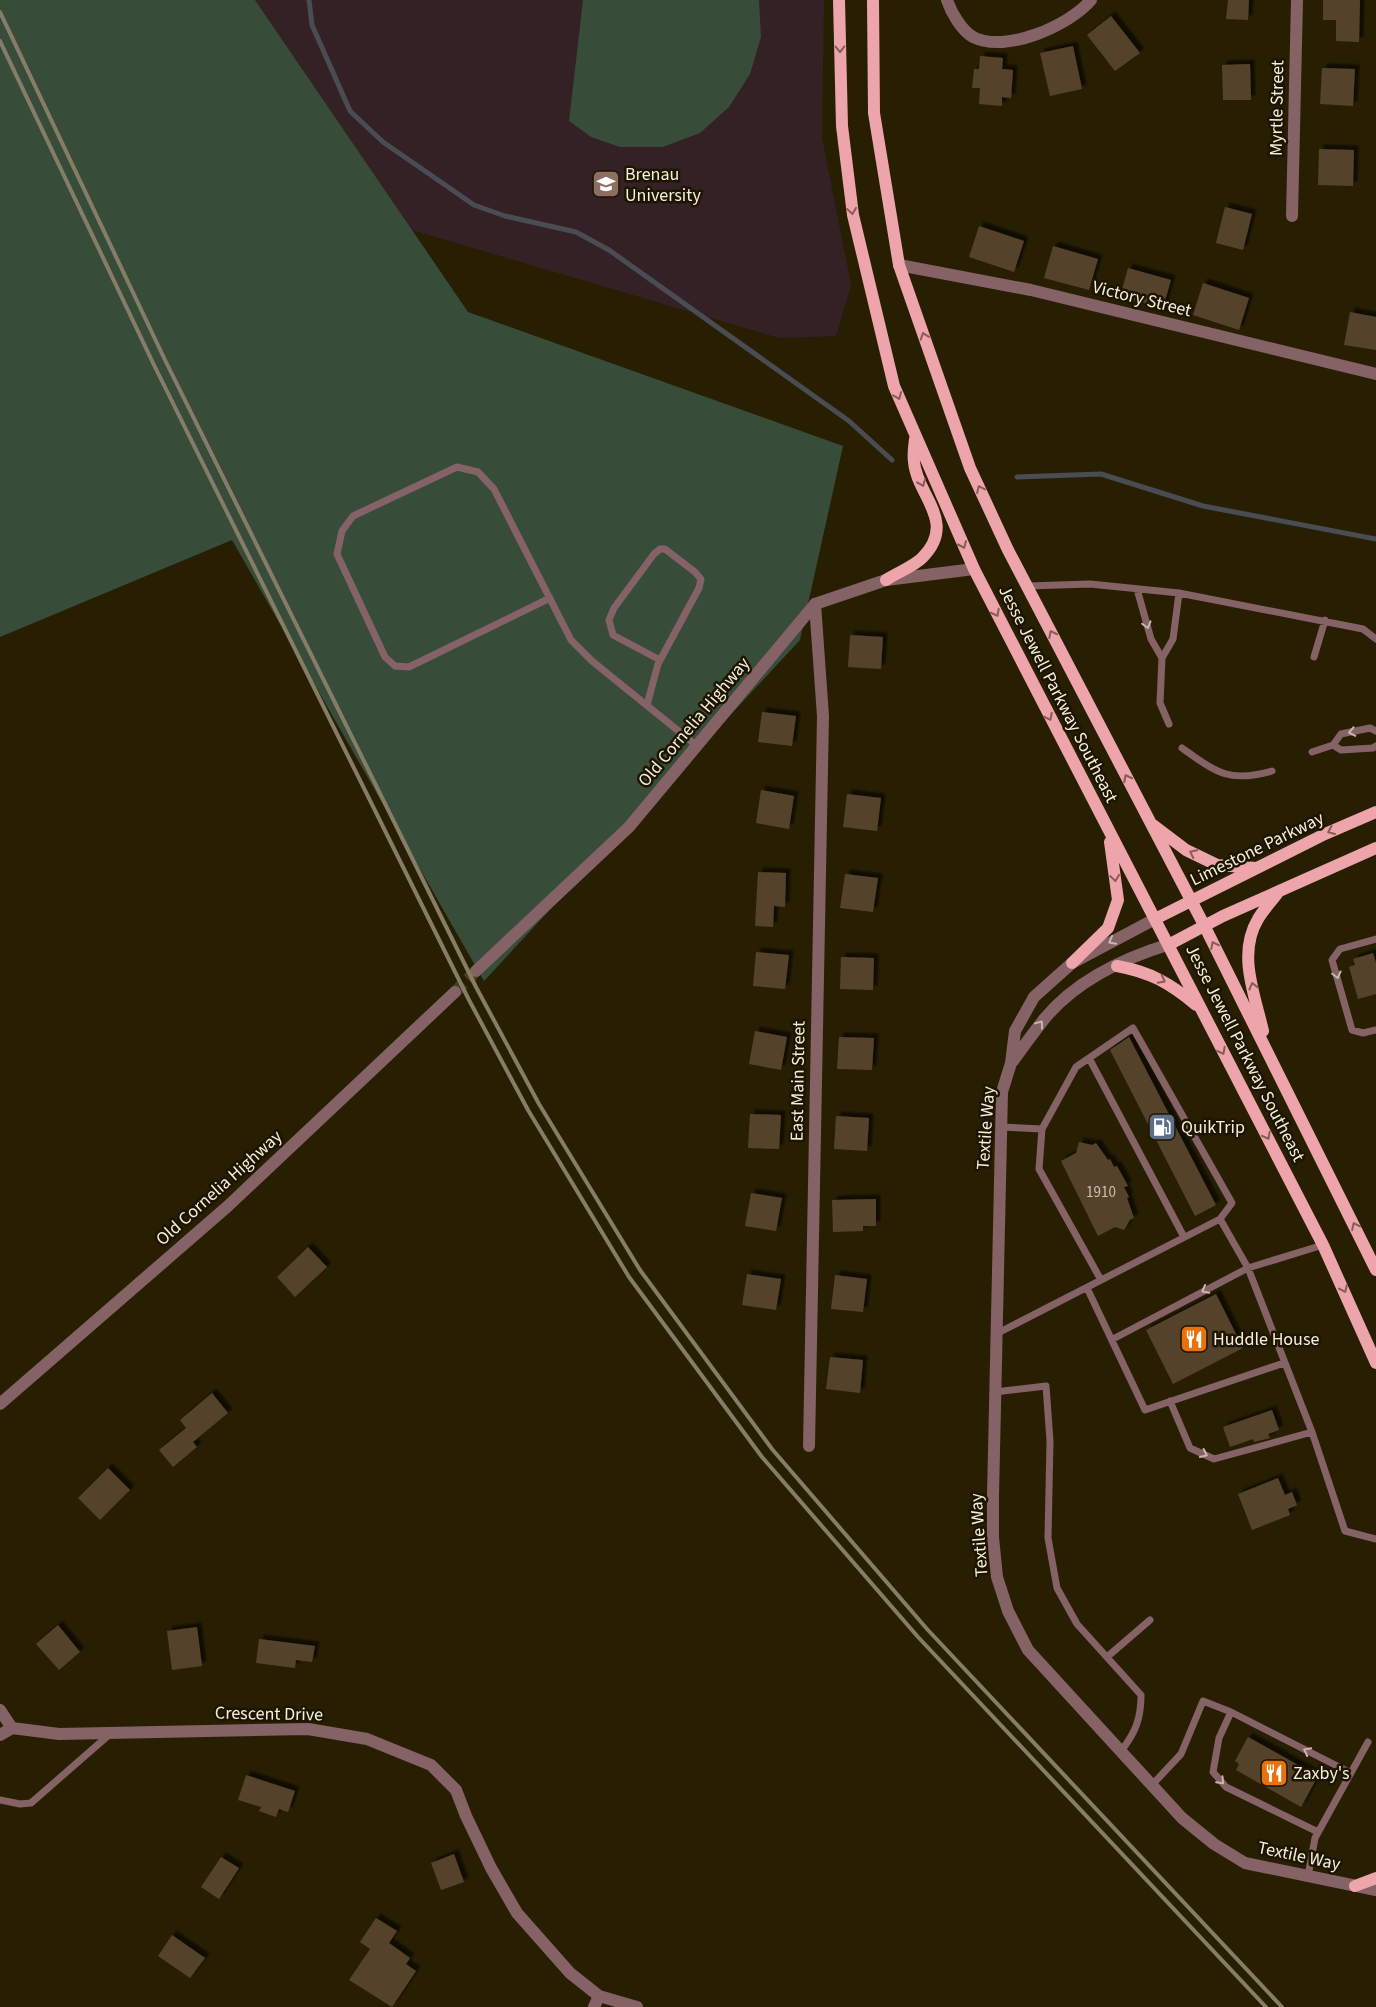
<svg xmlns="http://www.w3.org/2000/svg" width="1376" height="2007" font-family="'Source Sans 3',sans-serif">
<defs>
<filter id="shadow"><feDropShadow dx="4.5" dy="-4.5" stdDeviation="1" flood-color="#0009"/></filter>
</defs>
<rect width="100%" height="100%" fill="#281f03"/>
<path fill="#332126" d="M255 0H824L822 138 851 285 836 336 779 338 412 230Z"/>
<path fill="#384c3a" d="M0 0H255L468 312 843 446 800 640 484 981 232 540 0 637Z
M583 0H759L761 37 750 74 729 107 700 133 663 147H620L591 137 569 121Z"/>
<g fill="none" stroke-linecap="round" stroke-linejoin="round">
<path stroke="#494d53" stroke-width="5" d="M309 0 312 25 350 111 383 142 474 205 505 216 576 232 609 250 849 421 892 460
M1017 477 1101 474 1203 506 1376 539"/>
</g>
<path fill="#55422b" filter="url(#shadow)" d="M1228 0H1249L1248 20 1226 19Z
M1323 0H1360L1359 42 1336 41V20H1323Z
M1111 16 1140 53 1115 71 1087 35Z
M1073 46 1082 89 1050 96 1040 53Z
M980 56 1003 58 1002 69 1013 70 1011 98 1002 97V106L979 104 980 88H972L974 69H979Z
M1250 64 1251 100H1223L1222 65Z
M1322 68 1355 69 1353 106 1320 104Z
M1319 149 1354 150 1353 186 1318 185Z
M1225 207 1252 214 1243 250 1216 243Z
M979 226 1024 241 1014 272 969 257Z
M1053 246 1098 259 1089 290 1044 278Z
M1128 268 1171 280 1163 308 1120 297Z
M1203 283 1249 298 1239 330 1193 315Z
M1350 312 1376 317V350L1344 345Z
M850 635 883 637 881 669 848 667Z
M762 712 796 716 792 746 758 742Z
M761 790 794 796 789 829 756 823Z
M847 794 881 798 877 831 843 827Z
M758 872 786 873 785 907 774 906 773 927 755 926Z
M845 874 878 878 873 912 840 908Z
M756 952 789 955 785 989 753 986Z
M1373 953 1376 963V994L1358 999 1349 967 1355 965 1353 959Z
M841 957 874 958 873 990 840 989Z
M755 1031 787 1037 781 1070 749 1064Z
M839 1037 874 1038 872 1070 837 1069Z
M1129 1037 1216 1205 1195 1216 1110 1050Z
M750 1114 781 1115 779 1149 748 1148Z
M836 1116 869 1118 867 1151 834 1149Z
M1079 1142 1092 1145 1096 1143 1108 1160 1110 1159 1114 1167 1117 1166 1128 1186 1124 1187 1129 1197 1127 1198 1134 1218 1130 1220 1124 1230 1115 1227 1098 1236 1061 1161 1076 1153Z
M751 1193 782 1198 776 1231 745 1226Z
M876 1199V1226H863V1231L833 1232 832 1200Z
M308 1247 327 1267 295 1297 277 1277Z
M747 1274 781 1279 776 1310 742 1305Z
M835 1275 867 1279 863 1312 831 1309Z
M1216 1294 1243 1348 1173 1384 1146 1330Z
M830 1357 863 1360 860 1393 826 1389Z
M212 1393 228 1413 193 1442 197 1447 173 1467 159 1450 186 1428 180 1420Z
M1272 1410 1279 1430 1268 1434 1270 1438 1254 1442 1253 1439 1230 1447 1223 1427Z
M108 1468 130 1490 100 1520 78 1498Z
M1278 1478 1285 1495 1292 1492 1297 1505 1288 1509 1290 1515 1252 1530 1238 1494Z
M58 1625 80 1652 59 1670 36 1644Z
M197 1627 202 1666 172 1670 167 1631Z
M259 1639 315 1646 312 1662 296 1660 295 1668 256 1663Z
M1248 1737 1318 1776 1301 1807 1236 1770 1239 1764 1235 1761Z
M246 1775 295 1791 288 1812 279 1809 276 1817 259 1811 261 1807 238 1800Z
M454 1854 464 1882 441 1890 431 1863Z
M221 1857 239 1868 219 1899 201 1887Z
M376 1918 397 1931 389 1943 410 1958 406 1964 416 1971 392 2007 349 1980 370 1949 360 1942Z
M172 1935 205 1958 190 1978 158 1956Z"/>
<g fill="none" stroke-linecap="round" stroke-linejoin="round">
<path stroke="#473e24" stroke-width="12" stroke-dasharray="12 6" stroke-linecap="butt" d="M455 992 476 971"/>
<path stroke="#856265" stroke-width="7" d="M1027 586 1090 584 1179 593 1363 629 1376 639
M1137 589 1151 639 1162 658
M550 598 409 667 395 666 385 657 337 554 342 531 353 516 457 467 478 472 494 489 571 640 592 661 697 746
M1314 657 1325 620
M647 705 658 664 699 588 701 579 695 572 665 549H660L654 554 614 608 609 620 613 635 660 660
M1169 724 1160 703 1162 658 1173 639 1179 593
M1333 745 1341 750 1373 748 1376 746
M1182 748C1217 773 1229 783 1272 771
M1312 752 1333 745 1341 734 1370 728 1376 731
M1376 939 1340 949 1332 960 1352 1030 1363 1033 1376 1030
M1089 1058 1184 1237
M1001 1127 1042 1129
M1101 1280 1039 1169 1042 1129 1076 1067 1133 1028 1232 1203 1220 1219
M1087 1288 1145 1410 1284 1363
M996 1334 1220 1219 1248 1268 1312 1432 1345 1531 1376 1539
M1113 1339 1248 1268 1323 1245
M995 1392 1046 1386 1050 1441 1048 1538 1057 1588 1077 1624 1141 1695C1141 1718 1136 1732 1121 1751
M1170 1401 1190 1448 1214 1459 1312 1432
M1107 1657 1150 1620
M1152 1785 1181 1754 1203 1701 1231 1712
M0 1800 20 1804 31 1803 110 1734
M1318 1832 1226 1787 1213 1772 1219 1738 1231 1712 1351 1773
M1308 1876 1315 1838 1368 1742"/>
<path stroke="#856265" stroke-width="12" d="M947 0C951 12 961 30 973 37 1006 54 1070 25 1091 0
M1292 216 1297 0
M899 265 1031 290 1376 374
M1155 919 1072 963 1034 997 1015 1031 1011 1063 1002 1092 993 1496V1537L997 1577 1008 1611 1028 1650 1182 1818 1214 1844 1245 1863 1376 1890
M1013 1061C1023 1047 1034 1032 1045 1018 1076 981 1124 958 1170 944
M809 1446 823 716 815 604
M0 1710 12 1728
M12 1728 59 1734 308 1729 367 1739 431 1765 456 1790 466 1816 491 1868 517 1913 570 1973 599 1996 637 2007
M0 1735 12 1728
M594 2007 599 1996"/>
<path stroke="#856265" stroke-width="12" d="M476 971 629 827 815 604 886 580 974 569
M0 1404 228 1206 455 992"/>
<path stroke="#eea4ab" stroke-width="12" d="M839 0 842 126 853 215 894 386 974 569 1323 1245 1376 1363
M873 0 874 113 899 265 970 468 1008 550 1204 925 1376 1270
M886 580C896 573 913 567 922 558 958 522 917 496 914 462 913 455 914 446 915 439
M1153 825 1186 850 1217 865 1256 868
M1155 919 1325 834 1376 812
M1170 944 1223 916 1376 848
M1072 963 1108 928 1118 900 1110 842
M1117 966C1150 972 1170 983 1196 1005
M1263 1031C1255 995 1237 954 1258 919 1263 910 1271 902 1277 894
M1355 1886 1376 1878"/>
<path stroke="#857d66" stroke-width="4" d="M0 12 165 360 476 987 539 1104 640 1270 772 1449 927 1629 1282 2007
M0 41 154 365 469 1000 528 1110 629 1277 762 1457 918 1637 1266 2007"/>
</g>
<defs><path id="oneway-chevron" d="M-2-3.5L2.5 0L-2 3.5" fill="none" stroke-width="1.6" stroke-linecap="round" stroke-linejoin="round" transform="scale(1.25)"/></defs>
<g stroke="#865c56">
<use href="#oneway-chevron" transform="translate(840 49) rotate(89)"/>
<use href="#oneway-chevron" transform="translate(852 211) rotate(82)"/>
<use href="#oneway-chevron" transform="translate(924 336) rotate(-109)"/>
<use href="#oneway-chevron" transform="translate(898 396) rotate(67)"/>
<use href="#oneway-chevron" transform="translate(922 483) rotate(68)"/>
<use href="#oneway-chevron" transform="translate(980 489) rotate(-115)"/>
<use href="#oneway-chevron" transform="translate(963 545) rotate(66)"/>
<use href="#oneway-chevron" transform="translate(996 613) rotate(63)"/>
<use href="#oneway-chevron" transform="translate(1052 634) rotate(-117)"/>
<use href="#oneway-chevron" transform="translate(1049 717) rotate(63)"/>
<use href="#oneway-chevron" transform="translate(1127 778) rotate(-117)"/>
<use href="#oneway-chevron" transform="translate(1331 831) rotate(156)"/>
<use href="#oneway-chevron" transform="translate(1193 853) rotate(-154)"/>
<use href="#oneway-chevron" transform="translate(1115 878) rotate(82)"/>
<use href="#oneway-chevron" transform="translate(1214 945) rotate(-116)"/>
<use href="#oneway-chevron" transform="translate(1162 980) rotate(27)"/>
<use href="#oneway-chevron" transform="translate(1253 986) rotate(-104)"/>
<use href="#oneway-chevron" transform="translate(1222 1051) rotate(62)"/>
<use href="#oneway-chevron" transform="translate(1267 1136) rotate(62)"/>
<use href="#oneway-chevron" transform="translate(1355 1226) rotate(-116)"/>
<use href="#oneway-chevron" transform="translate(1344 1289) rotate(65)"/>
</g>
<g stroke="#c8b7ae">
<use href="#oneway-chevron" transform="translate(1147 625) rotate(74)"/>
<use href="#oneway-chevron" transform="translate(1352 732) rotate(169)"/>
<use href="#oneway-chevron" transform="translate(1112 941) rotate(152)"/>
<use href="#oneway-chevron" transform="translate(1337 975) rotate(75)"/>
<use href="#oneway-chevron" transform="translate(1040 1024) rotate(-53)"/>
<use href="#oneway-chevron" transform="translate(1205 1290) rotate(152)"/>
<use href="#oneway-chevron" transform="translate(1204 1454) rotate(25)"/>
<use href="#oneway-chevron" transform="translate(1307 1751) rotate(-153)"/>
<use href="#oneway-chevron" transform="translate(1221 1781) rotate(46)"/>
</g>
<defs>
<g id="university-square" transform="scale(1.4375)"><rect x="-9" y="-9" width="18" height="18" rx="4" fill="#8d6e63" stroke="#1e1500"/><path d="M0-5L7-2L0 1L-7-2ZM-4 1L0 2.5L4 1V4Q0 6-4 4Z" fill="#fff"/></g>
<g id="fuel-square" transform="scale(1.4375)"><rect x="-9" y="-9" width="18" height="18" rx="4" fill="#5c6f8a" stroke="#1e1500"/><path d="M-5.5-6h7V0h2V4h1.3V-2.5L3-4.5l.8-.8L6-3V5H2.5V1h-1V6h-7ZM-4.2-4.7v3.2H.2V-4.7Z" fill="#fff"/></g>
<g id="restaurant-square" transform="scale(1.4375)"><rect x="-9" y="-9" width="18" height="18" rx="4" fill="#e8710a" stroke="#1e1500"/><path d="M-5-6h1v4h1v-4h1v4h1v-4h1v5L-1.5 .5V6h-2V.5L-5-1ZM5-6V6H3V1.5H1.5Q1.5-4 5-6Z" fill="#fff"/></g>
</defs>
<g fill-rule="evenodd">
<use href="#university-square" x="606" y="184"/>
<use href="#fuel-square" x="1162" y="1127"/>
<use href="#restaurant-square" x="1194" y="1339"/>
<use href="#restaurant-square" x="1274" y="1773"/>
</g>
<g text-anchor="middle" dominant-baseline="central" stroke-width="5" stroke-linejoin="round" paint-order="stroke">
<g font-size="15" fill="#ccc4b1">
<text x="1101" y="1192">1910</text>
</g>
<g font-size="18" fill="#f4efde" stroke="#1e1500">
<text transform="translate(1277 108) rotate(-89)">Myrtle Street</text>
<text transform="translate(1142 299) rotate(14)">Victory Street</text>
<text transform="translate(1058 694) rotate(63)">Jesse Jewell Parkway Southeast</text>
<text transform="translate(694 722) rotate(-50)">Old Cornelia Highway</text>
<text transform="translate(1257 849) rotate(-26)">Limestone Parkway</text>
<text transform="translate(1245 1053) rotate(63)">Jesse Jewell Parkway Southeast</text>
<text transform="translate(798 1081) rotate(-89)">East Main Street</text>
<text transform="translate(986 1128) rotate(-86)">Textile Way</text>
<text transform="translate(219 1188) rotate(-42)">Old Cornelia Highway</text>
<text transform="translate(979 1535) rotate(-94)">Textile Way</text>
<text transform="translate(269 1714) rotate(1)">Crescent Drive</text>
<text transform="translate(1299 1856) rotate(12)">Textile Way</text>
</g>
<g font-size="18" fill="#f4efde" stroke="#1e1500" text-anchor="start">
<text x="625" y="174">Brenau<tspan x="625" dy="21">University</tspan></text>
<text x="1181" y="1127">QuikTrip</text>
<text x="1213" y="1339">Huddle House</text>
<text x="1293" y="1773">Zaxby's</text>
</g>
</g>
</svg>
